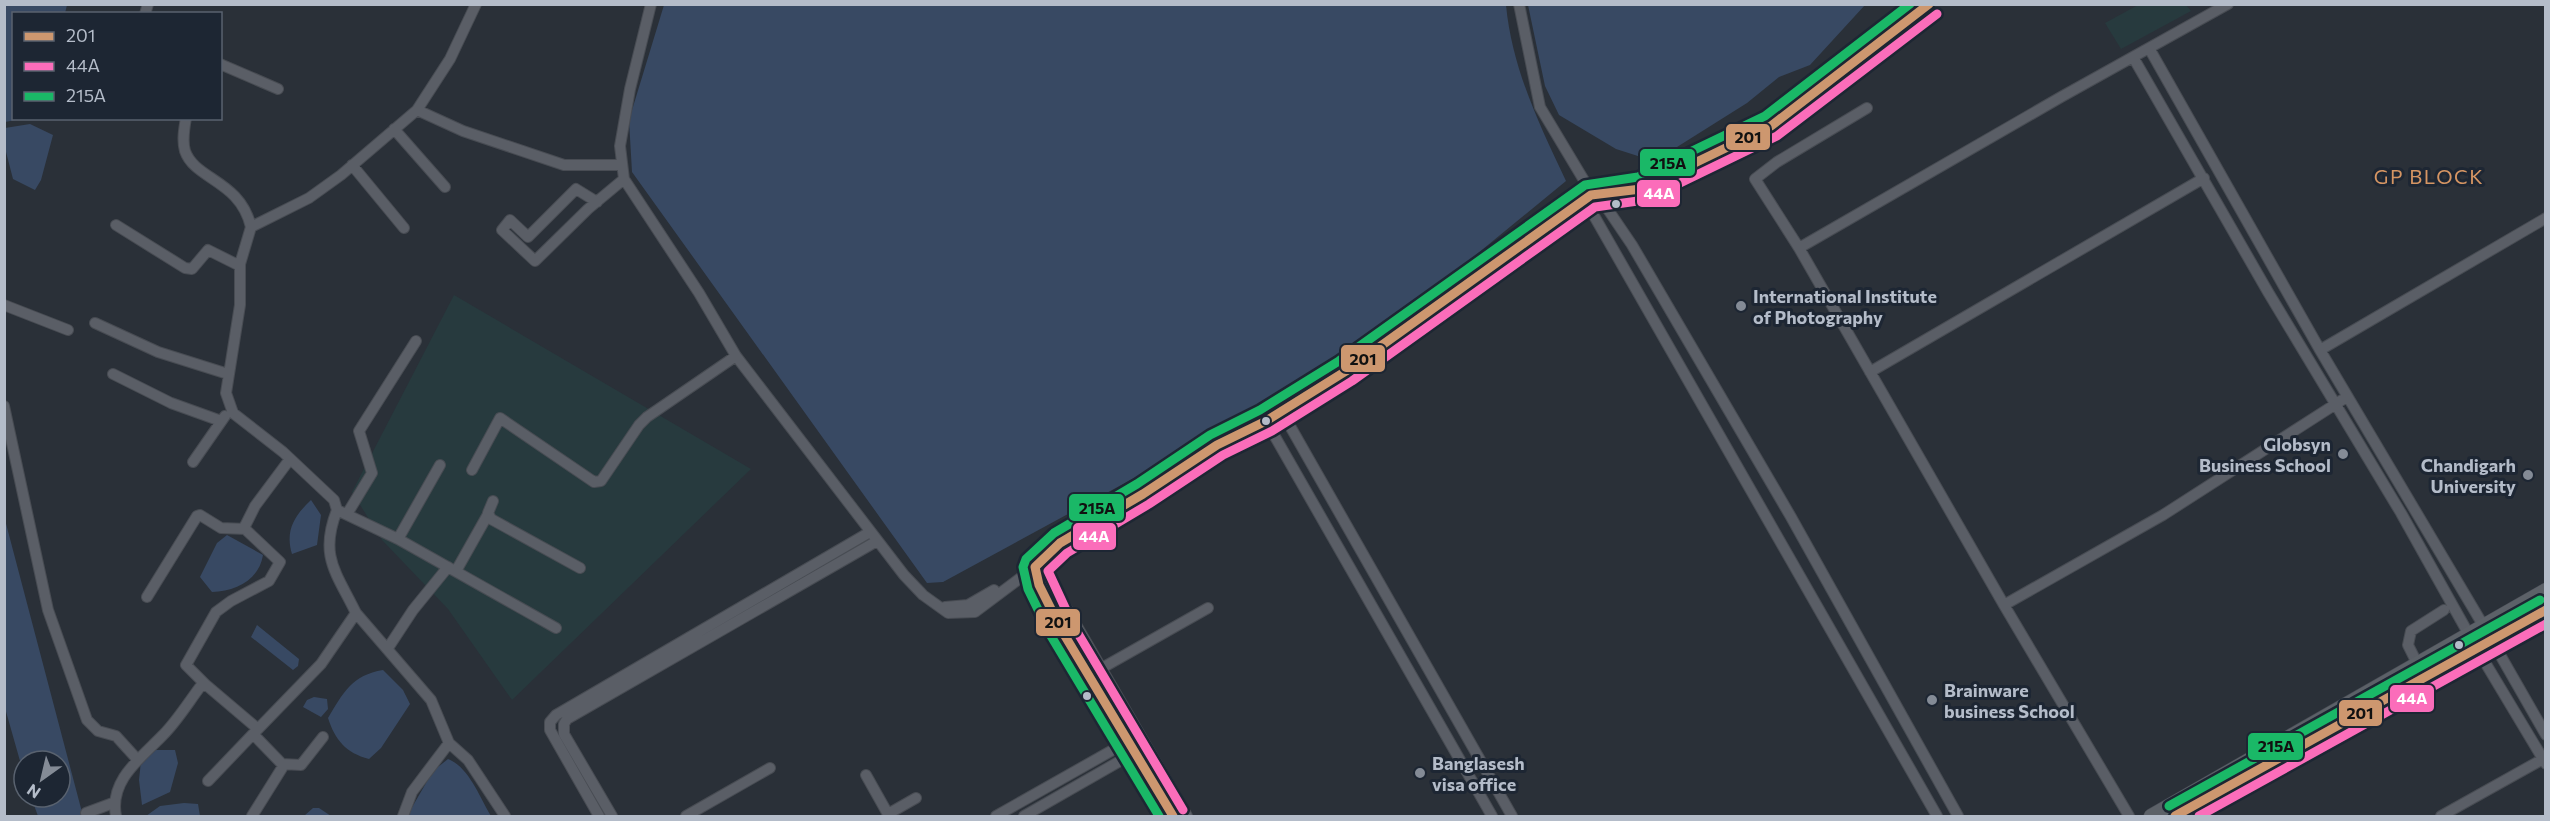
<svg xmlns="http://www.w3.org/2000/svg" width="2550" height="821" font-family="Commissioner,sans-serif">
<rect width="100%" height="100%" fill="#2a3038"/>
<path fill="#273a3e" d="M2138 5H2186L2191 11 2121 49 2105 23Z
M454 295 751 469 512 700 448 609 382 540 352 492Z"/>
<path fill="#384963" d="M5 4 67 5 65 13 14 14V118L21 119 5 122Z
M664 5H1506C1512 68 1539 124 1566 181L1444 281 1328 362 1307 384 943 582 927 583 632 172 629 120Z
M1528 5V4L1865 5 1810 65 1779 77 1747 103 1677 147 1641 157 1616 149 1559 115 1545 86Z
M30 124 53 135 41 180 35 190 13 179 5 148V128Z
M311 500 321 515 317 545 292 554C285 531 294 516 311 500Z
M4 516 83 816H38L31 797H60V761H24V775L5 708Z
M227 535 263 555C259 580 236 591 212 592L200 577 217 543Z
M257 625 299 659 298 666 293 670 251 637Z
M383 670 403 690 410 704 381 748 369 759C346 753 335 740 328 718 343 693 352 675 383 670Z
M314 697 327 699 328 709 321 717 303 707 307 700Z
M153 750H175L178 763 170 792 142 805 139 780 141 761Z
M448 759C469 767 480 798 491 816H407L433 771Z
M184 803 198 804 200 816H146L160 806Z
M313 808H319L331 816H304Z"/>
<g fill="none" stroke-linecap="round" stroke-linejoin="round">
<g stroke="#484c53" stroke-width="12">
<path id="minor" d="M651 4 630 89 620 146 624 179 699 293 736 356 904 575 923 595 948 613 975 612 1035 567 1060 543 1143 494 1217 445 1266 421 1346 371 1591 195 1641 189 1771 126 1930 4
M1519 4 1540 107 1585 182V200L1937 816
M145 14 148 4
M2149 48 2320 350 2483 625 2546 735
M2133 57 2268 292 2401 513 2477 649 2546 764
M220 64 278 89
M1867 108 1777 162 1755 179 1799 248 2004 605 2129 816
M417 110 450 59 476 4
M186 118C184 129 182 141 185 151 195 180 240 180 251 227
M394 129 445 187
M352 165 404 228
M1594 189 1632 245 1791 517 1958 816
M597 202 576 189 528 237 510 220 502 230 535 261 588 209 624 179
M116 225 185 268 192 269 208 250 240 266
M1799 248 2061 97 2228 4
M4 305 68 330
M95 323 158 352 228 374
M2320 350 2546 218
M1870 372 2204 178
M113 374 171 403 221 421
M4 406 48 610 87 720 98 731 116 736 136 758
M1282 412 1512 816
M1266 421 1492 816
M193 462 225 416
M472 470 500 418 594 482 601 481 639 425 647 417 736 356
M493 501 488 513 491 519 580 568
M337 510 398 539 556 628
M347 514 372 473 359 431 416 341
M398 539 440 465
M1035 567 1045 576 1060 597 1187 816
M1035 567 1039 585 1062 631 1173 816
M456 571 487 516
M147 597 197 516 200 515 221 528 246 529
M2004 605 2163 515 2342 400
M945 607 968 605 994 590
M356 613 431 700 449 743 412 792 403 816
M388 648 413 610 448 567
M2417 663 2408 645 2411 631 2444 610
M1102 668 1208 608
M205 684 186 665 216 612 231 601 269 581 280 562 244 528 255 506 290 459
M449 743 468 760 505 816
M282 764 301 765 323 737
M866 775 889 816
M208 781 253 734
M86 813 113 803
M888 814 916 798
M116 816C109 780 141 758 163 735 177 721 188 703 200 687L205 684 258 729 321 664 356 613C336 572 319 556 337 510L334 500 283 452 233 413 226 393 240 305V264L251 227 309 198 341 175 417 110 463 131 564 165H621
M252 816 282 768V764L253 734 258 729
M599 816 550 730V722L556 715 870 532
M612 816 564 734V724L567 719 877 541
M686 816 770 768
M996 816 1134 738
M1024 816 1141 749
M2441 816 2543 759"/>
</g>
<g stroke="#484c55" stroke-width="15">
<path id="major" d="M2151 816 2546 590
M2175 816 2546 610"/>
</g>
<use href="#minor" stroke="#5a5e66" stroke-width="10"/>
<use href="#major" stroke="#5c6168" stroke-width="14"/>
<g stroke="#1d2633" stroke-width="14">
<path id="bus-1" d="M1173 816 1062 631 1039 585 1035 567 1060 543 1143 494 1217 445 1266 421 1346 371 1591 195 1641 189 1771 126 1929 4
M2175 816 2546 610"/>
</g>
<g stroke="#1d2633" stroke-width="14">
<path id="bus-2" d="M1183 810 1073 625 1048 571 1067 553 1149 504 1223 455 1272 431 1352 381 1595 207 1645 200 1777 136 1937 14
M2199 816 2546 624"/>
</g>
<g stroke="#1d2633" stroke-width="14">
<path id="bus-3" d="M2169 806 2540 600
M1159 816 1051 636 1028 589 1023 567 1026 559 1054 533 1137 484 1210 435 1260 410 1339 361 1585 185 1638 177 1765 116 1910 4"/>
</g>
<use href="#bus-1" stroke="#cd976f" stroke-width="9"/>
<use href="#bus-2" stroke="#fb6dba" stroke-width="9"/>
<use href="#bus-3" stroke="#1ab867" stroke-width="9"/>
</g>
<g fill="#b4bcc9" stroke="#1d2633" stroke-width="2">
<circle cx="1616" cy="204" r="5"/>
<circle cx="1266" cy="421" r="5"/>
<circle cx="2459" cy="645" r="5"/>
<circle cx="1087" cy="696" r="5"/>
</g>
<g fill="#848b96" stroke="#1d2633" stroke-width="2">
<circle cx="1741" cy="306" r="6"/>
<circle cx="2343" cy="454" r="6"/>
<circle cx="2528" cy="475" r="6"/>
<circle cx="1932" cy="700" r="6"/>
<circle cx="1420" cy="773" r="6"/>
</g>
<g text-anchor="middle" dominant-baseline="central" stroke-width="6" stroke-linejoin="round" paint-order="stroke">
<g font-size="18" font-weight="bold" fill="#b4bcc9" stroke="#1d2633" text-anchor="start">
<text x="1753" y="296">International Institute<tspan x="1753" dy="21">of Photography</tspan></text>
<text x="2331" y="444" text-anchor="end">Globsyn<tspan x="2331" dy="21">Business School</tspan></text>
<text x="2516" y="465" text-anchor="end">Chandigarh<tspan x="2516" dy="21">University</tspan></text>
<text x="1944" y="690">Brainware<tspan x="1944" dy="21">business School</tspan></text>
<text x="1432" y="763">Banglasesh<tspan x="1432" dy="21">visa office</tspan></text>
</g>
<g font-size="20" letter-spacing="1.5" fill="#d59563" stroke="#1d2633">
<text x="2429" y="176">GP BLOCK</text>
</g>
</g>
<g stroke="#1d2633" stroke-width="2">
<rect x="1725" y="123" width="46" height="28" rx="6" fill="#cd976f"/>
<rect x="1639" y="148" width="57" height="29" rx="6" fill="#1ab867"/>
<rect x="1636" y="179" width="45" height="29" rx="6" fill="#fb6dba"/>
<rect x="1340" y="344" width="46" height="29" rx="6" fill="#cd976f"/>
<rect x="1068" y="493" width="57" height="29" rx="6" fill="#1ab867"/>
<rect x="1072" y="522" width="45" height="29" rx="6" fill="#fb6dba"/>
<rect x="1035" y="608" width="46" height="29" rx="6" fill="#cd976f"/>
<rect x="2389" y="684" width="46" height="29" rx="6" fill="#fb6dba"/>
<rect x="2338" y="699" width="45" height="28" rx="6" fill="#cd976f"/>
<rect x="2247" y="732" width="57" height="29" rx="6" fill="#1ab867"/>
</g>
<g font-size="16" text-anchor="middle" font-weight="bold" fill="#fff">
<text x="1659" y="199">44A</text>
<text x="1094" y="542">44A</text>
<text x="2412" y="704">44A</text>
</g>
<g font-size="16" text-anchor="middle" font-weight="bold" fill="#111">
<text x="1748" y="143">201</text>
<text x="1668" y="169">215A</text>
<text x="1363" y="365">201</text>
<text x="1097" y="514">215A</text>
<text x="1058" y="628">201</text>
<text x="2360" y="719">201</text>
<text x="2276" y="752">215A</text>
</g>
<rect width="2550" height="821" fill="none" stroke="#b4bcc9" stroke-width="12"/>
<rect x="12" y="12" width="210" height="108" fill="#1d2633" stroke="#59626f" stroke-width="1.5"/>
<rect x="24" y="32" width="30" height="9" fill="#cd976f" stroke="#59626f" stroke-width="1.5"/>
<text x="66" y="42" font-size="18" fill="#b4bcc9">201</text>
<rect x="24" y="62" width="30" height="9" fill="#fb6dba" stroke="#59626f" stroke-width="1.5"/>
<text x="66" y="72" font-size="18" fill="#b4bcc9">44A</text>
<rect x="24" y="92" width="30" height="9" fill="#1ab867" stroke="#59626f" stroke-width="1.5"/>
<text x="66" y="102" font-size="18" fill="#b4bcc9">215A</text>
<g transform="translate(42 779) rotate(214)"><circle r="28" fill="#1d2633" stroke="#59626f" stroke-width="1.5"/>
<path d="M0-4.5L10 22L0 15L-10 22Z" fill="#848b96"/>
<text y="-9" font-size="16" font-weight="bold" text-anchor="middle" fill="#b4bcc9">N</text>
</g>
</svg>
